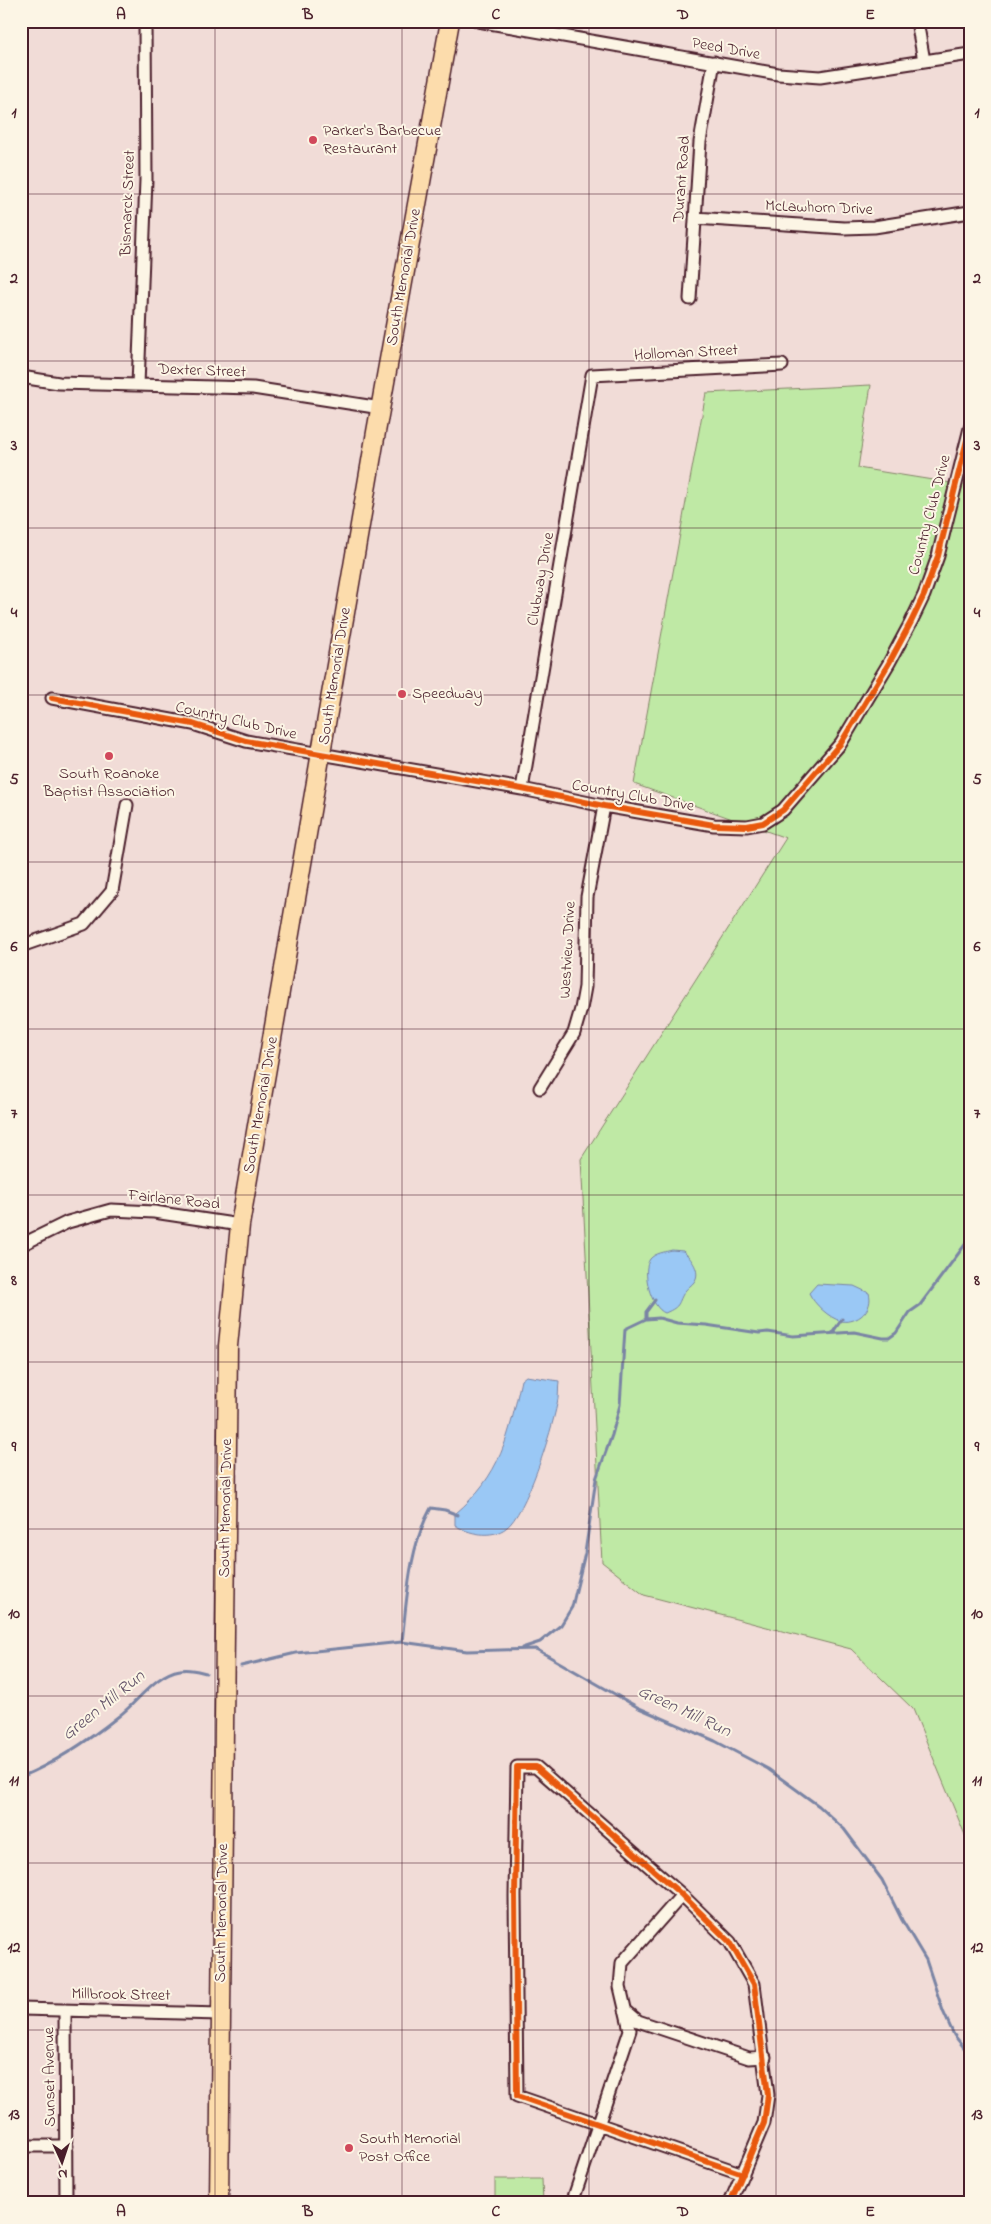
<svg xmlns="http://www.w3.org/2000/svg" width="991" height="2224" font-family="'Indie Flower',sans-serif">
<rect width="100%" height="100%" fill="#f1dcd7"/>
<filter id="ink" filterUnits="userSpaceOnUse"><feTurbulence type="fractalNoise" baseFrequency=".02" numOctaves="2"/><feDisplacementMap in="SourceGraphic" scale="10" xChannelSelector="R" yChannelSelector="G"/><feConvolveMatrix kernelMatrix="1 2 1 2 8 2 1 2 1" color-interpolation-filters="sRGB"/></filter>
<g filter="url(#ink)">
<path fill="#bfe9a5" stroke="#848468" d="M871 385 858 468 970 486V1847L913 1709 851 1649 644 1595 602 1562 581 1159 786 838 634 784 706 393Z
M495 2179H542L543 2203H495Z"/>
<path fill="#9ac8f5" stroke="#7a84a4" d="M672 1250 683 1251C691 1258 702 1272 694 1282 692 1285 688 1287 685 1291 677 1303 682 1306 665 1313 651 1308 641 1271 650 1259 655 1253 665 1252 672 1250Z
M817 1284 854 1286 869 1293C874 1309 858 1324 841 1321 829 1318 814 1304 809 1293Z
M526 1376 559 1381C558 1389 559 1397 557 1404 552 1430 526 1514 506 1528 492 1539 468 1534 455 1525V1514C501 1475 509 1436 521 1380Z"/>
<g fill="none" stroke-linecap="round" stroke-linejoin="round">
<path stroke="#7a84a4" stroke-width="3" d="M646 1319V1312L655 1300
M833 1332 842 1319
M402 1642C407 1598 409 1547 431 1508L445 1510 458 1515
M522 1648 540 1642 561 1625 572 1607 585 1553 596 1479 612 1435 620 1405 625 1329 646 1319 659 1318 677 1323 706 1325 759 1333 768 1332 793 1336 854 1332 883 1338H889L896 1333 910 1312 920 1305 970 1238
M241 1666 296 1653 402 1642 467 1651 536 1649 639 1708 715 1741 768 1769 819 1806 844 1829 882 1880 902 1920 926 1960 943 2011 954 2035 970 2055
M21 1777C57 1762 89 1740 119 1716 138 1702 155 1674 180 1670 189 1668 198 1671 206 1673"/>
<g stroke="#4a1f2b" stroke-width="15">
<path id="minor" d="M478 21 778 74 820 77 970 54
M917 21 924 61
M695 218 844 228 874 227 970 212
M690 299 700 142 714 62
M21 377 59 383 253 388 381 408
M138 385 146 180 145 21
M52 698 193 724 246 741 522 789 604 806 714 825 747 826 763 823 783 810 841 743 889 663 911 622 924 595 938 556 970 428
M522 789 592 375 782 365
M21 946 84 924 112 891 127 805
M540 1088 574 1033 581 1009 585 987 587 897 604 806
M21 1245 68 1222 111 1210 154 1212 240 1225
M21 2009 221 2014
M65 2010 66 2203
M625 2010 638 2021 749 2058 765 2057
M21 2146H67
M572 2203 630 2030 620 1987 622 1963 682 1895
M730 2203 764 2123 768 2095 754 1984 730 1942 682 1895 536 1767H517L515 1896 517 2096 743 2174"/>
</g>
<g stroke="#4a1f2b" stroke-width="21">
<path id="primary" d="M219 2203 228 1346 240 1225 376 432 450 21"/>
</g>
<use href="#minor" stroke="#fcf5e5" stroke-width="11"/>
<use href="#primary" stroke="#fcdcac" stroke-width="18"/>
<g stroke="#fcf5e5" stroke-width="9">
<path id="cycleway" d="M52 698 193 724 246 741 522 789 604 806 714 825 747 826 763 823 783 810 841 743 889 663 911 622 924 595 938 556 970 428
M730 2203 764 2123 768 2095 754 1984 730 1942 682 1895 536 1767H517L515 1896 517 2096 743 2174"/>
</g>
<use href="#cycleway" stroke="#e8590c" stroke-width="6"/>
</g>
</g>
<path fill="none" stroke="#4a1f2b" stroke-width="1" stroke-opacity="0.55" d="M215 21V2203M402 21V2203M589 21V2203M776 21V2203M21 194H970M21 361H970M21 528H970M21 695H970M21 862H970M21 1029H970M21 1195H970M21 1362H970M21 1529H970M21 1696H970M21 1863H970M21 2030H970"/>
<g fill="#d1495b" stroke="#fcf5e5" stroke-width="2">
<circle cx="313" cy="140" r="5"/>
<circle cx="402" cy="694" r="5"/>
<circle cx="109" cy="756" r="5"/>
<circle cx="349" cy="2148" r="5"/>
</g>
<g text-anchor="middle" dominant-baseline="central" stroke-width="4" stroke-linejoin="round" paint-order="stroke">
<g font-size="16" fill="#4a1f2b" stroke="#fcf5e5">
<text transform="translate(726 49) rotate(10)">Peed Drive</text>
<text transform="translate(682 179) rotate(-86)">Durant Road</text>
<text transform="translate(128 203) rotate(-88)">Bismarck Street</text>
<text transform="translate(819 208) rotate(2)">McLawhorn Drive</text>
<text transform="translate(404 277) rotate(-80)">South Memorial Drive</text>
<text transform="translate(686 353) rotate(-3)">Holloman Street</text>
<text transform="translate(202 371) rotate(2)">Dexter Street</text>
<text transform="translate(930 515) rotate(-75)">Country Club Drive</text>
<text transform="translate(541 579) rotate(-80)">Clubway Drive</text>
<text transform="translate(335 676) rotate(-81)">South Memorial Drive</text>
<text transform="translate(236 721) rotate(13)">Country Club Drive</text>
<text transform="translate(633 796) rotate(10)">Country Club Drive</text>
<text transform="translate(568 950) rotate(-87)">Westview Drive</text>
<text transform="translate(261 1105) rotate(-80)">South Memorial Drive</text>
<text transform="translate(174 1200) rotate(6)">Fairlane Road</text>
<text transform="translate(226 1508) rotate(-89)">South Memorial Drive</text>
<text transform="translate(222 1913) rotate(-89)">South Memorial Drive</text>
<text transform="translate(121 1995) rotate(1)">Millbrook Street</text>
<text transform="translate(50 2077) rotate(-91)">Sunset Avenue</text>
</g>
<g font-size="16" fill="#4a1f2b" stroke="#fcf5e5" text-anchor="start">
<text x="323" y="131">Parker's Barbecue<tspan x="323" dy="18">Restaurant</tspan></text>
<text x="412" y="694">Speedway</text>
<text x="109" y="774" text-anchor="middle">South Roanoke<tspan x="109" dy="18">Baptist Association</tspan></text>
<text x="359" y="2139">South Memorial<tspan x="359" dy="18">Post Office</tspan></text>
</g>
<g font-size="18" font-style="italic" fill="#625268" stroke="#fcf5e5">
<text transform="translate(104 1706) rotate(-39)">Green Mill Run</text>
<text transform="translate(684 1712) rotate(25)">Green Mill Run</text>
</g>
</g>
<rect width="991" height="2224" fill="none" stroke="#fcf5e5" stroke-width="55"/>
<g transform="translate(62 2162) rotate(177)" stroke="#fcf5e5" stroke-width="4" paint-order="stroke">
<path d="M0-4L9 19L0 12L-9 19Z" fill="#4a1f2b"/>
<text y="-8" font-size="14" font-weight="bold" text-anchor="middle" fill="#4a1f2b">N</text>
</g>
<rect x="28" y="28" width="936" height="2168" fill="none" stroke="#4a1f2b" stroke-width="2"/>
<g font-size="16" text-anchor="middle" font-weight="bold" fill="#4a1f2b">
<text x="121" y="19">A</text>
<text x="308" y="19">B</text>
<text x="496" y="19">C</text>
<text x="683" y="19">D</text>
<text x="870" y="19">E</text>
<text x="14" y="117">1</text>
<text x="977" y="117">1</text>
<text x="14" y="283">2</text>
<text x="977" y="283">2</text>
<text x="14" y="450">3</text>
<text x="977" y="450">3</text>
<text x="14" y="617">4</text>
<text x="977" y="617">4</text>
<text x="14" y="784">5</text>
<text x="977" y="784">5</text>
<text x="14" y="951">6</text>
<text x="977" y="951">6</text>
<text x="14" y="1118">7</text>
<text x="977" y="1118">7</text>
<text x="14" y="1285">8</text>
<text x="977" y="1285">8</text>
<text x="14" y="1451">9</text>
<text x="977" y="1451">9</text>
<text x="14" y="1618">10</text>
<text x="977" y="1618">10</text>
<text x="14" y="1785">11</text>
<text x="977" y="1785">11</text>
<text x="14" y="1952">12</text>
<text x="977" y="1952">12</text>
<text x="14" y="2119">13</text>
<text x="977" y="2119">13</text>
<text x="121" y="2216">A</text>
<text x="308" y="2216">B</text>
<text x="496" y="2216">C</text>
<text x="683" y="2216">D</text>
<text x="870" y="2216">E</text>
</g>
</svg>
